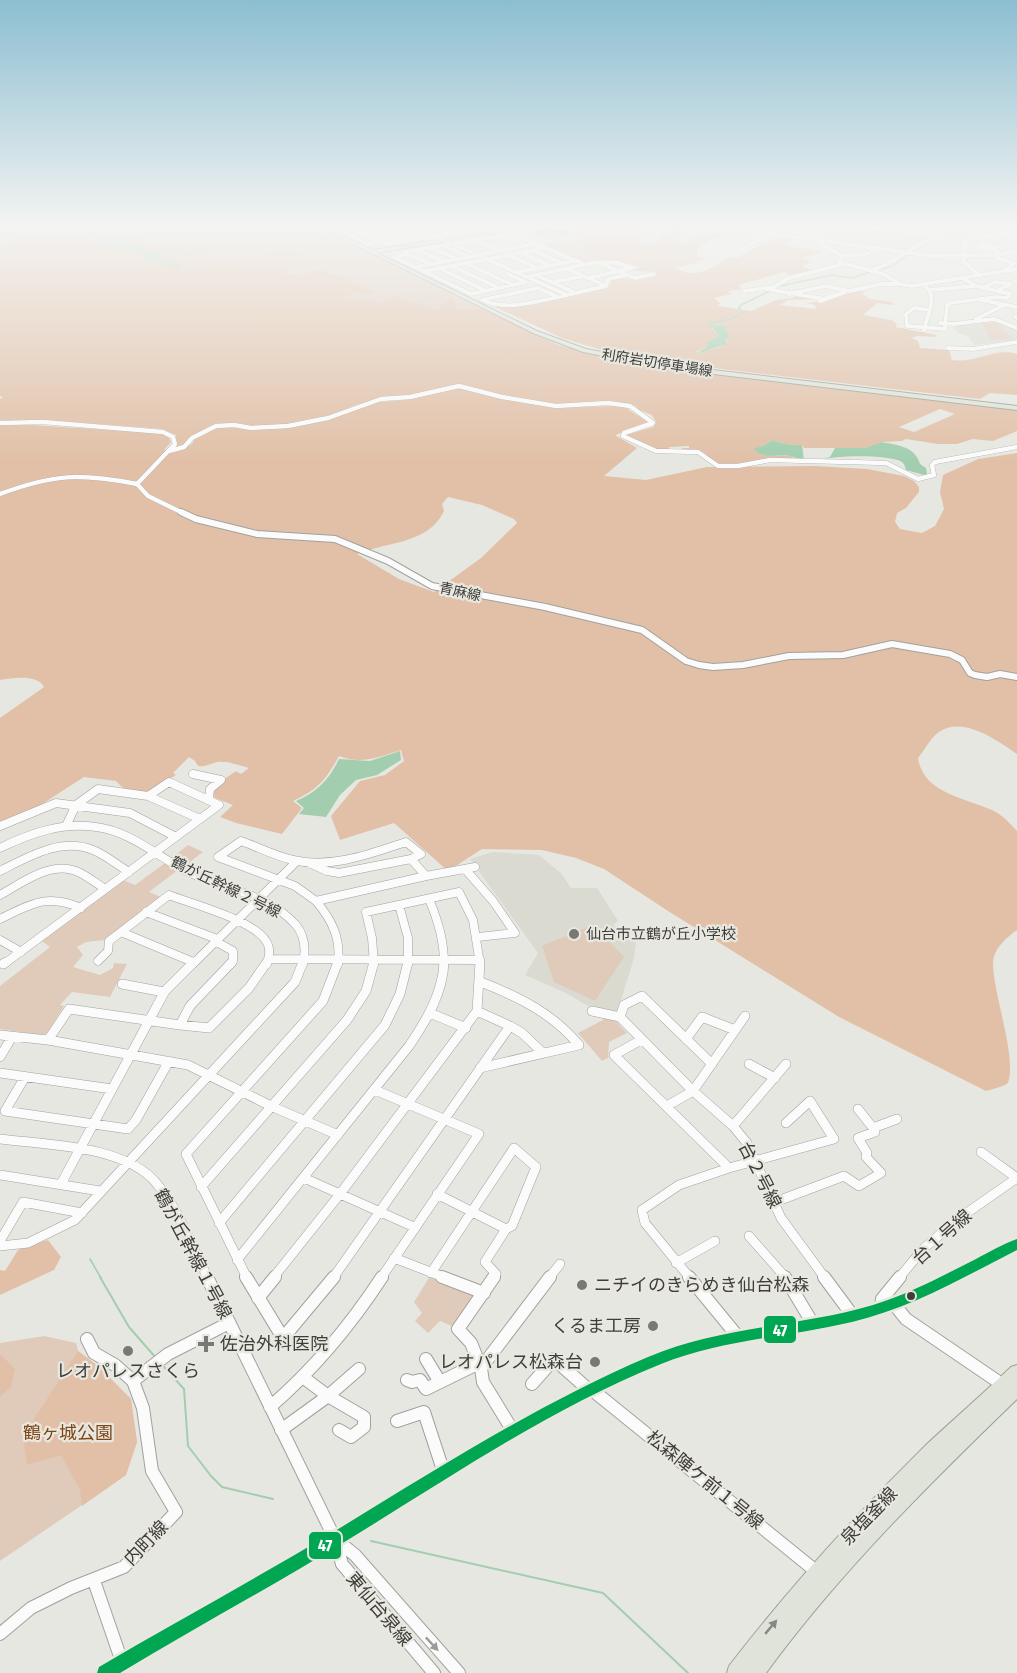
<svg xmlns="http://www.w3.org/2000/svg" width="1017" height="1673" font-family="'Fira Sans Condensed','Noto Sans JP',sans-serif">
<rect width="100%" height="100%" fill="#e7e7e2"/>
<path fill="#dadad0" d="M848 228 923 239 904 251 833 237Z
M993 320 1017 330V340L974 345 968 336 958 333 955 329 954 325Z
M493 852 539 855 562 874 571 888H597L618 921 613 925 636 943 634 958 617 1013 586 1005 568 994 525 975 538 953 470 859Z"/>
<path fill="#e0cbbb" d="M0 228H318L481 309 271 323 0 267Z
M572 239 577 240 590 249 587 255 599 261 585 264 543 244Z
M981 323H998L1012 339 991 340Z
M188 845 203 852 186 865 171 858Z
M165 863 178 870 149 892 161 897 105 940 86 942 77 947 83 955 73 967 100 975 113 968 114 963 127 964 110 997 72 992 60 1005 64 1006 47 1033 41 1035 0 1029V986L50 947 42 941 123 880 135 885Z
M593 925 624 957 595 1001 554 982 542 946Z
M604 1017 614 1019 627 1033 609 1042 608 1058 602 1061 578 1033 603 1020Z
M430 1276 473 1293 475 1298 454 1327 440 1321 428 1333 415 1321 422 1313 414 1302Z
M44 1336 76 1343 78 1351 98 1366 131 1399 137 1442 126 1475 0 1561V1343Z"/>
<path fill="#e1c0a7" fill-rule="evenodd" d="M573 228H642L639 243 654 244 666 231 661 228H687L676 241 686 242 700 232 726 234 725 237 710 240 697 248V256L705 259 686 266 675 267C695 282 714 266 729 257L739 258C743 254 771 239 778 238 783 237 789 240 793 240L783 245 823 252 802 258 811 262 802 266 812 270 792 275 784 272 738 285 742 289 728 291 732 294 714 298 720 303 718 306 751 311 776 300 797 297 821 299 788 300 780 305 816 309 815 305 806 303 822 301 850 292 865 291 862 294 870 299 892 302 893 305 877 303 863 315 891 320 897 324 896 327 936 335 937 337 917 336 911 338 918 341 920 348 949 350 952 360C974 364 996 347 1017 354V395L990 393 980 399 729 370 615 354 562 338 495 307 531 303 610 286 611 279 637 278 657 274C649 269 641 273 632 270L641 267C623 260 604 264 587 255L590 249 580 246ZM721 325 727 326 725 330 729 335 725 345 698 354 696 352 707 347V342L719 336 711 327Z
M125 230 142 243 158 244 162 248 169 246 191 251 212 248V250L187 254 192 256 215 258 213 260 225 261 246 256H268L282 251 302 254 320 263 290 269 285 273 297 276 309 271 327 268 329 272 328 274 345 277 375 293 369 295 354 292 351 296 336 297 353 301 364 298 378 303 397 297 434 309H442L440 305 453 299 456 309H481L559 345 619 361 816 387 1017 410V431L993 441 973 439 957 444H938L906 439 902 441 881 442 865 448H804L802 445 785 444 772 440 763 446 755 448 762 455 791 456 797 460C770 455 744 465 717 465L703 452 682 450V448H689V446L669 447 668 451 657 450 625 435 653 427 656 422 652 415 637 409 636 406 624 403 557 405 505 396 461 384 419 394 381 398 356 405 326 417 288 424 252 427 210 426 188 439 184 445 176 447V435L162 429 46 420 0 421V399L3 397 0 396V246L36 234H60L87 241H98L100 244 145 253 141 255 147 257 143 259 144 261 165 262 164 265 180 266 172 264 175 262 156 258 159 251 138 246 128 247 121 242H116L124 238 121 235 99 233ZM940 409 955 414 914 432 899 427Z
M452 389H462L552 407 626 406 629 410 648 422 647 424 615 435 637 448 604 476 646 480 707 467 815 466 867 469 904 476 914 481 919 487V492L906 508 897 513 895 522 900 529 922 533 935 526 944 509 940 492 943 475 978 459 1017 453V754C998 741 963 715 939 732 931 737 924 751 918 758 923 793 965 798 992 810 1001 814 1010 823 1017 831V930C1006 938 994 948 993 963 993 994 1017 1056 1008 1083 1003 1087 992 1089 986 1091L839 1017 668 911 604 869 576 858 542 850 482 849 448 871 394 823 340 840 331 816 360 781 385 775 404 761 401 750C380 757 361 765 339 756 325 781 318 789 293 801L302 808 282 834 236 823 220 817 233 805 215 798 212 791 216 785 236 771 241 774 249 768C239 765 228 761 218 762 211 763 207 767 198 766L195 761 189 757 173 773 176 775 147 793 123 788 116 781 84 777 36 808 0 824V718L44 687C37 674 13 678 0 680V425L16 424 159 433 168 436 171 442 164 450 182 449 192 444 195 438 211 428 228 426 251 429 309 423 378 402 405 400ZM448 497 482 505 514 519 517 523 481 558 434 592 399 579 357 554C386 542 429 544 444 511L442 504Z
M48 1240 61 1257 54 1270 0 1295V1270L5 1271 18 1250Z
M78 1351 98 1366 131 1399 137 1442 126 1475 82 1506 80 1490 61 1455 27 1465 23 1436Z
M0 1354 15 1369 11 1387 0 1397Z"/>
<path fill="#a2ceaf" d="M552 228 570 231 569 236 549 240 528 231Z
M122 235 124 238 116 242H122L128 247 141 246 147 250 160 252 156 258 175 261 172 264 181 265 178 267 179 270 175 271 178 269 176 267 163 265 164 262 144 261 143 259 147 257 141 256 144 252C129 249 108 250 95 241Z
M722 325 728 327 725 330 730 336 726 340V345C715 346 707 353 695 354L707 347V342L719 336 711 326Z
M772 440 785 444 802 445 804 460C798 460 796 457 790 456 778 454 760 460 754 448L763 446Z
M881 442C897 445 915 446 920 464L926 468 927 474 924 475 906 470C905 467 905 465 902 462 890 454 831 455 817 461L830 457 835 448H865Z
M400 751 401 760 377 775 356 780 340 795 326 817 299 814 304 808 296 801C317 792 329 780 339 759L370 761Z"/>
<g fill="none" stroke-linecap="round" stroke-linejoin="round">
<path stroke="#a2ceaf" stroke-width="1.5" d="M853 228 929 239
M934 239 951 234
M877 270 891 267 909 254
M780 286 832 275 852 278 870 272
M712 327 708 326 709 323 731 319 743 312 739 308 741 305 770 291
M90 1259 101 1278"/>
<path stroke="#a2ceaf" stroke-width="2" d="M100 1277 129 1327 156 1358
M163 1366 184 1389 188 1446 211 1476 222 1487 273 1499
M371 1541 603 1593 688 1673"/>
<g stroke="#a1a19e" stroke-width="4.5">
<path id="minor-far5" d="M338 228 367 244 381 242
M354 228 387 244 481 228
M380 228 412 239
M400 228 421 235
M417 228 565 294
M697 228 790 236 931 256 996 255 1017 251
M989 228 1017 242
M349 235 370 232 400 241
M473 239 498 250
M821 244 842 256 839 262 883 274 900 284 912 286 1017 269
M443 245 467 256
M430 247 455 258
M741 249 769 235
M418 250 444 262
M995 250 981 249 979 245 998 247 995 251 1000 253
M534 251 562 263
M404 252 511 234 584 264
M405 253 430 264
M522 253 549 265
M408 254 394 257 471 294 526 282 508 274
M510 256 537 268
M842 256 866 254 878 248
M997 258 1014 263 1007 269
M467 264 513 285
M452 266 499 288
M416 267 535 244
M439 268 486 291
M568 269 606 286
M872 270C891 265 905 252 922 243 939 234 958 229 977 228
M425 271 545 248
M518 272 574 261
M978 274 963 261 967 255 963 250 966 246 964 242 997 233 1017 235
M536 275 576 293
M627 275 635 278 654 274
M527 277 597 262 627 275 608 279 606 286 558 297
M589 278 632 268 618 263 602 262
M1017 280 1015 281 1017 282
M554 282 584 276
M924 285C939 296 927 315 924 330
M538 288 558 297C533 302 505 311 482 300Z
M982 288 995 282 1011 284 996 291
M767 289 824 299
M930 290 976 286
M744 291 774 287 789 278 844 264
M789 294 826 286 849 291 882 284H899
M981 300 1017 307
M820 301 845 292
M929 310 914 308 906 314 907 326 945 329 947 305 950 303 996 297 1006 298 1010 294 976 286 962 278
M1017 317H1015L1017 318
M976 319 1002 306
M940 323 954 324 994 319 1017 328
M948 348 973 349 1017 342"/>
</g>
<g stroke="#a1a19e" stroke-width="5">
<path id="minor-far4" d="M0 423 43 422 163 432 173 437 175 444 137 484 148 496 185 514
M169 451 184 447 192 438 216 426 234 425 251 428 288 426 328 418 381 399 410 397 459 386 502 397 556 406 608 403 630 406 653 423 624 433 623 436 656 451 698 452 718 466H738L770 460 886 463 918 479 934 475 932 465 935 462 1017 447
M0 494C54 474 80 473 137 484"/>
</g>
<g stroke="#a1a19e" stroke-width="8">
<path id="minor-far3" d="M181 512 196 519 257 534 335 539 388 561 432 586 545 607 642 630 686 661 699 665 713 667 743 665 789 656 843 655 892 644 950 654 962 660 970 673 975 675 987 677 1000 674 1017 677"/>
</g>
<g stroke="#a1a19e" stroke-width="9">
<path id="minor-far2" d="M193 774 221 780 210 789 209 800
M0 826 56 803 130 813 176 837
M66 826 76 805 98 789 148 796 200 819
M0 848C31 833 62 822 96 827 130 831 157 856 186 871 221 888 269 894 296 925 305 936 306 950 303 964
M411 859 426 876 475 867
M307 862 327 871 339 873 411 859 421 854 406 842C370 854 331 869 293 860 275 856 258 847 241 841L218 857 295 886 316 901 426 876
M465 869 493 901 515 933 478 937
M0 871C28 857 61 837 93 850 106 855 117 865 129 872
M0 895C22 883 50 861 76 871 86 875 96 883 105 889
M429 899C438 921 444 940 444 964
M316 901C332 920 341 938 338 964
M399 905 408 938V964
M146 912 217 939
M0 919C31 904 47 893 81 908
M0 940 21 952
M215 941 233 951V961L231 964
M269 959 480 960
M98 961 108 951 109 941 121 932
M193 962 121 932 169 895C192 904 253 920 266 941 271 948 269 956 267 964
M4 964 219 805 169 782 148 796
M193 964 297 861
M374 964 372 938 366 912 459 892 473 920 480 964"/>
</g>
<g stroke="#a1a19e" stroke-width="10">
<path id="minor-far1" d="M232 962 190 1006 180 1025 209 1028 249 988 267 962
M3 964 6 962
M122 984 164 992
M592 1011 620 1017 693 1091 733 1126 747 1143 781 1218 825 1278
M430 1013 466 1028
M620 1017 624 1005 642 996 712 1064
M510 1026 522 1033 543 1053
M0 1035 48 1040 188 1065 273 1107 338 1135
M686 1039 702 1017 735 1030
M48 1040 69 1009 180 1025
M641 1040 614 1055 729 1168 834 1139 810 1101 786 1123
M0 1057 12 1037
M749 1064 775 1078
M480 1068 579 1045C552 1013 519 997 481 982
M0 1073 112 1089
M25 1077 5 1111 128 1129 136 1120 169 1061
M375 1090 479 1134 381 1278
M667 1106 693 1091 745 1016
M858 1109 873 1128
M733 1126 786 1064
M0 1139C46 1145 126 1145 157 1184 180 1211 192 1247 208 1278
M981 1152 1017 1178
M0 1175 100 1191
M304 1178 414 1227
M61 1184 165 991 194 962
M201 1187 347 1020 366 991 374 962
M437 1194 506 1229
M775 1202 844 1176 859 1186 881 1173 866 1157 867 1153 858 1138 875 1132 873 1128 897 1119
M219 1223 385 1025 400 994 408 962
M749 1236 786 1278
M0 1241 23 1202 82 1213
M0 1246 28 1243 75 1220 295 982 303 962
M394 1258 446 1278
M237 1260 409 1046C426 1021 443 993 444 962
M676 1263 715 1241
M431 1273 514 1148 536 1167 512 1226 506 1229 485 1262 496 1274 493 1278
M247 1278 186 1154 323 1001 338 962
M273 1278 340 1194 477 1011 480 962
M333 1278 510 1026 477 1011
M549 1278 560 1264
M690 1278 645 1223 642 1210 679 1185 729 1168
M899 1278 923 1249 958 1219 1017 1178
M949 1278 1017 1244"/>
</g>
<g stroke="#a1a19e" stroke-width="14">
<path id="minor" d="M207 1277 335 1539 342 1564 434 1673
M246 1277 283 1338 334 1277
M442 1277 484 1293
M689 1277 739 1338
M785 1277 813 1324
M824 1277 853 1316
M258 1298 275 1277
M893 1303 906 1319 1003 1385
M881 1308 882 1299 900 1277
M426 1359 440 1382
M481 1368 471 1343 458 1329 494 1277
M304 1378 328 1396 359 1369
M407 1380 412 1382 420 1380 426 1389 479 1363
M133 1381 168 1354 229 1323
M532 1384 554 1359 589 1390
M591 1389 817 1572
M270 1407C314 1369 350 1326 382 1277
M397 1421 424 1412 444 1473
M281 1430 328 1396 364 1417V1427L351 1437 339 1430
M513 1431 483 1382 481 1368 550 1277
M335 1539 355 1555 459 1673
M94 1581 122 1662
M0 1634 31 1608 71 1588 124 1567 176 1512 152 1471 143 1408 133 1381 115 1365 94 1353 87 1339
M105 1673C182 1627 262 1584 339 1537 441 1475 542 1408 653 1361 715 1334 785 1332 851 1317 887 1308 920 1293 952 1277"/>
</g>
<g stroke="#9da392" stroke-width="2">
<path id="major" d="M321 228H326L373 250 516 228 514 229 377 253 537 331 586 349 671 365 1017 406V410L671 369 583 352 533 333Z
M1017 1365V1399C928 1485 840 1572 766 1673H727L729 1666C790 1587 856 1514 927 1444 955 1418 984 1393 1011 1367Z"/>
</g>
<use href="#minor-far5" stroke="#fbfbfb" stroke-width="4"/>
<use href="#minor-far4" stroke="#fbfbfb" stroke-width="4.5"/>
<use href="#minor-far3" stroke="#fbfbfb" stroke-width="6"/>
<use href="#minor-far2" stroke="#fbfbfb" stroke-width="8"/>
<use href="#minor-far1" stroke="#fbfbfb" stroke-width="9"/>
<use href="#minor" stroke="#fbfbfb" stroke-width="12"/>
<use href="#major" fill="#dfe3da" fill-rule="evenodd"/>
<g stroke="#e9e8e0" stroke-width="5">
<path id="bus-1" d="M1017 1239V1250C964 1277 911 1308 852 1322 788 1337 721 1340 661 1364 549 1409 448 1479 346 1541 271 1587 194 1628 120 1673H97L99 1667C177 1621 257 1578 335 1531 437 1469 538 1404 648 1357 720 1326 799 1327 873 1305 909 1294 942 1276 976 1259 989 1252 1003 1244 1017 1239Z"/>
</g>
<use href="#bus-1" fill="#00a651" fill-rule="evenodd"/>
</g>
<defs><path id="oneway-solid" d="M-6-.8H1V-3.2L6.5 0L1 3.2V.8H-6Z" transform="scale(1.5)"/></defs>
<use fill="#868882" href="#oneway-solid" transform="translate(771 1627) rotate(-50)"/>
<use fill="#9c9c9a" href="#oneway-solid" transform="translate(432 1644) rotate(47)"/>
<linearGradient id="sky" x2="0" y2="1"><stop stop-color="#8cbed1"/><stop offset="0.49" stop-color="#f4f4f2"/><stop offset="1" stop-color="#f4f4f2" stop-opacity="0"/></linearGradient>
<rect width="1017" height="462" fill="url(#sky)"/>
<g fill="#787875" stroke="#e9e8e0" stroke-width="2">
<circle cx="574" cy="934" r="6"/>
<circle cx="582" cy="1285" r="6"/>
<circle cx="653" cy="1326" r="6"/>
<path d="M203 1335h6v6h6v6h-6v6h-6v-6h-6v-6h6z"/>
<circle cx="128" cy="1351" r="6"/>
<circle cx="595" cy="1362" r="6"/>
</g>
<circle fill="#3d3d3a" stroke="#e9e8e0" stroke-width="2" cx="911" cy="1296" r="5"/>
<g text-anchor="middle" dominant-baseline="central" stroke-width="4.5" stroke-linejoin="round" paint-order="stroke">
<g font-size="14" fill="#3d3d3a" stroke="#e9e8e0">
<text transform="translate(657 363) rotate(9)">利府岩切停車場線</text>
<text transform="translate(460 592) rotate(12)">青麻線</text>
</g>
<g font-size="15" fill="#3d3d3a" stroke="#e9e8e0">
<text transform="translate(226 887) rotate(26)">鶴が丘幹線２号線</text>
</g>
<g font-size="15" fill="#3d3d3a" stroke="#e9e8e0" text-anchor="start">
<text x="586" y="934">仙台市立鶴が丘小学校</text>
</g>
<g font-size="18" fill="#3d3d3a" stroke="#e9e8e0">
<text transform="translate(760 1175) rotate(63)">台２号線</text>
<text transform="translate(942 1237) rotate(-42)">台１号線</text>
<text transform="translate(193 1254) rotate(62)">鶴が丘幹線１号線</text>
<text transform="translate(705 1480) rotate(39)">松森陣ケ前１号線</text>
<text transform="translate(869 1516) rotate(-46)">泉塩釜線</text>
<text transform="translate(146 1543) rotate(-46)">内町線</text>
<text transform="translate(379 1609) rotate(50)">東仙台泉線</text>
</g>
<g font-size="18" fill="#3d3d3a" stroke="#e9e8e0" text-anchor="start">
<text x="594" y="1285">ニチイのきらめき仙台松森</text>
<text x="641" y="1326" text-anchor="end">くるま工房</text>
<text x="220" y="1344">佐治外科医院</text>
<text x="583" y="1362" text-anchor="end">レオパレス松森台</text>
<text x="128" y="1371" text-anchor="middle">レオパレスさくら</text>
</g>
<g font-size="18" fill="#7e4517" stroke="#e9e8e0">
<text x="68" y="1433">鶴ヶ城公園</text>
</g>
</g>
<g stroke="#e9e8e0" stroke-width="2">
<rect x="763" y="1315" width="34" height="29" rx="6" fill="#00a651"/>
<rect x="308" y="1531" width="34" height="29" rx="6" fill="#00a651"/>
</g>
<g font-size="16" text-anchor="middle" font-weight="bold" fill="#fff">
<text x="780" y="1336">47</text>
<text x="325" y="1551">47</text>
</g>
</svg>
